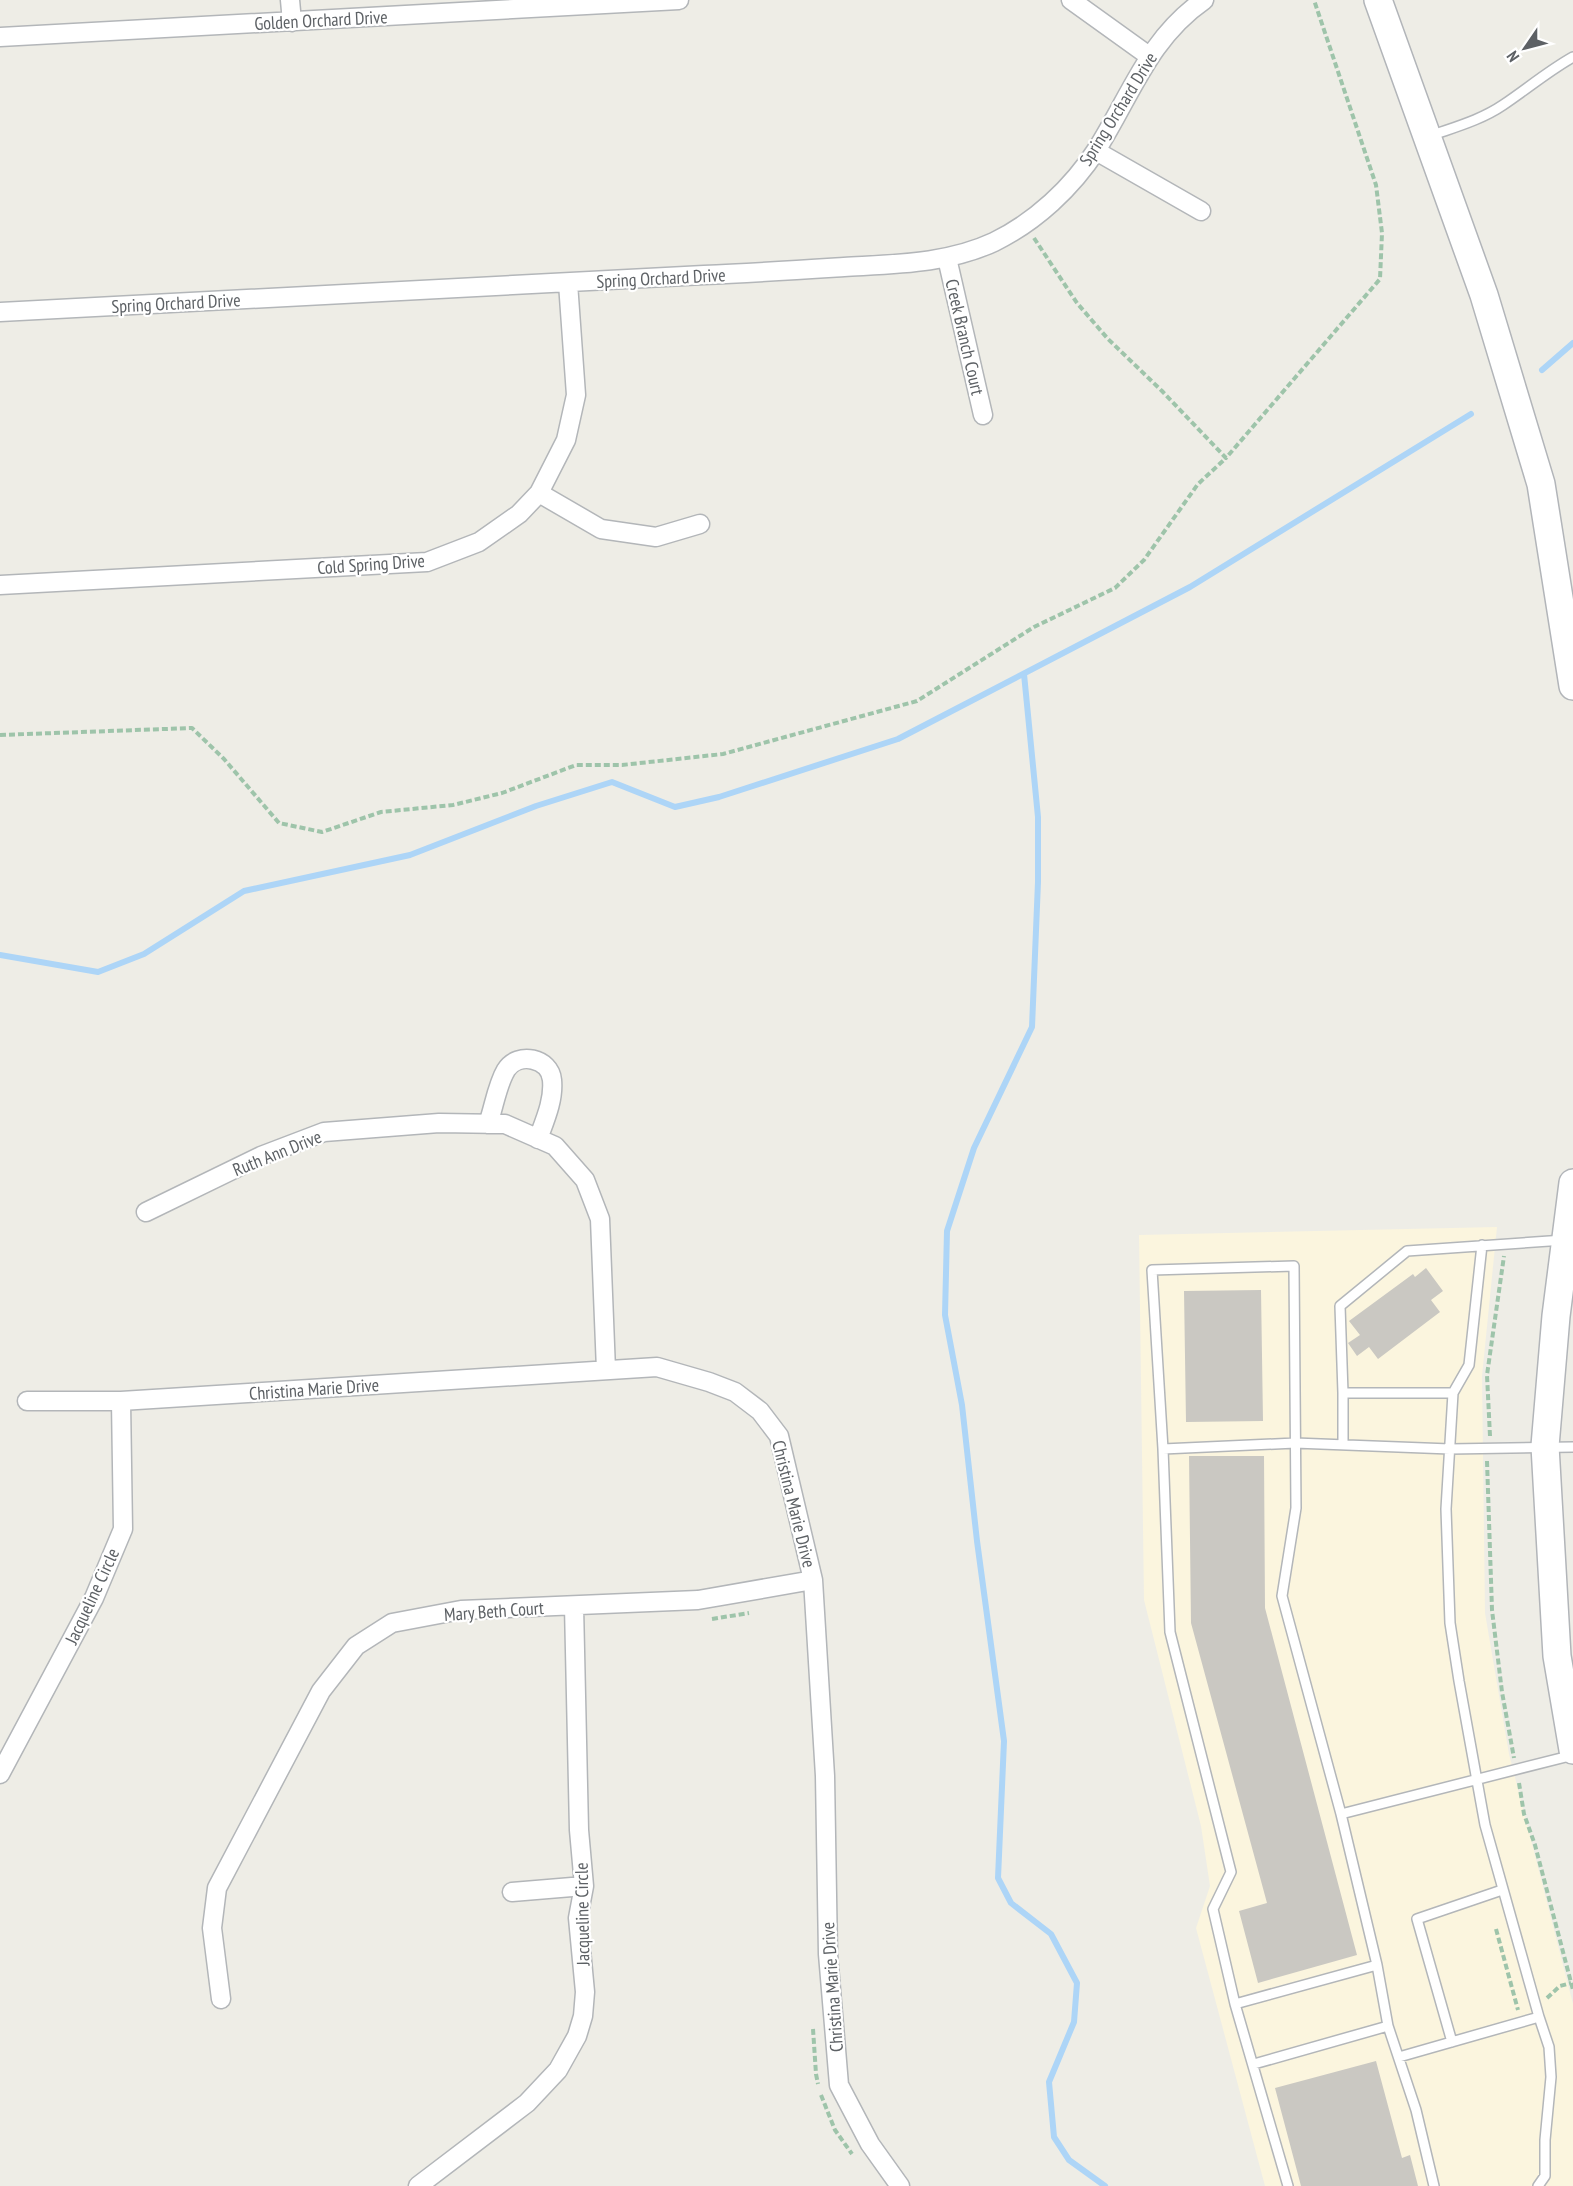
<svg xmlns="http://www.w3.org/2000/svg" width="1573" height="2186" font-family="'PT Sans Narrow',sans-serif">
<rect width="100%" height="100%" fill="#eeede6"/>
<path fill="#fbf5de" d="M1497 1227 1482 1376 1485 1613 1509 1754 1573 2004V2186H1265L1196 1928 1210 1886 1201 1826 1144 1600 1139 1235Z"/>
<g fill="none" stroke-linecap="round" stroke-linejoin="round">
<path stroke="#add5f7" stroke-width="6" d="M1542 370 1573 343
M1024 674 1038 817V882L1032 1027 974 1148 947 1231 945 1315 962 1405 977 1541 1004 1741 998 1878 1011 1903 1051 1934 1077 1983 1074 2022 1049 2082 1054 2137 1069 2160 1105 2186
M0 955 98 972 144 954 244 891 410 855 536 806 612 782 675 807 719 797 898 739 1190 587 1471 414"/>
</g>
<path fill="#cac8c2" d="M1426 1268 1443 1291 1431 1300 1440 1312 1378 1359 1369 1347 1357 1356 1348 1343 1360 1335 1349 1321 1413 1274 1415 1277Z
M1261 1290 1263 1421 1186 1422 1184 1291Z
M1189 1456H1264L1265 1608 1357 1955 1258 1983 1239 1911 1267 1903 1191 1623Z
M1376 2061 1402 2158 1410 2155 1418 2186H1301L1275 2088Z"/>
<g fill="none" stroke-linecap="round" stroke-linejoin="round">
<g stroke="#b3b6b9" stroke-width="12">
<path id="service" d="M1430 136C1455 127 1481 120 1503 105 1527 89 1548 71 1573 57
M1482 1245 1469 1365 1453 1393 1446 1509 1450 1623 1459 1681 1485 1825 1539 2017
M1343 1393 1340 1306 1407 1251 1564 1240
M1343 1445V1393H1453
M1163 1449 1295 1443 1450 1449 1573 1447
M1341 1814 1573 1755
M1235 2004 1377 1965
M1452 2042 1417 1919 1502 1890
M1399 2057 1539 2017 1549 2047 1551 2077 1545 2140V2176L1538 2186
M1254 2064 1388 2026
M1288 2186 1235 2004 1213 1909 1231 1872 1170 1632 1163 1449 1152 1270 1294 1266 1296 1508 1282 1596 1341 1814 1377 1965 1388 2026 1416 2110 1434 2186"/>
</g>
<g stroke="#b3b6b9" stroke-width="21">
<path id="minor" d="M290 0 292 22
M1071 0 1149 56
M0 37 679 0
M1096 151 1201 211
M947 258 983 415
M0 312C235 300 470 289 704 275 751 273 797 270 844 267 894 264 947 264 994 242 1035 222 1072 188 1097 149 1131 95 1149 38 1204 0
M539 493 601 529 656 537 700 524
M0 585 427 562 479 542 519 514 539 493 566 440 576 395 568 283
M488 1124C494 1107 497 1085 506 1070 518 1051 550 1058 552 1080 554 1100 545 1120 538 1139
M146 1212 261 1156 324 1132 439 1123 505 1124 555 1146 585 1180 600 1219 606 1370
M27 1401H121L657 1367 709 1382 735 1392 760 1411 779 1436 813 1580 825 1776 828 1954 839 2085 870 2144 900 2186
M0 1774 94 1598 123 1529 121 1401
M512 1892 584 1886
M221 1999 212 1928 217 1888 321 1691 356 1646 392 1623 461 1610 698 1600 813 1580
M418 2186 527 2103 558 2070 577 2036 583 2016 585 1992 578 1918 584 1886 579 1830 574 1606"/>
</g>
<g stroke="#b2b5b9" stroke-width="30">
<path id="secondary" d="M1378 0 1484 295 1541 484 1573 686
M1573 1183 1556 1316 1545 1446 1557 1656 1573 1750"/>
</g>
<path stroke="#9ec4aa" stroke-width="4" stroke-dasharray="6 3" stroke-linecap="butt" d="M1034 238 1077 303 1108 339 1162 391 1226 458 1380 279 1382 233 1376 185 1314 0
M0 735 192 728 224 759 279 823 322 832 381 812 453 805 502 793 576 765H622L723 754 917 701 1034 627 1115 588 1144 560 1198 484 1226 458
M1490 1436 1487 1375 1504 1256
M1487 1461 1492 1610 1502 1692 1514 1758
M712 1619 749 1613
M1519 1783 1524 1814 1535 1845 1573 1990
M1496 1929 1518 2010
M1547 1998 1560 1986 1571 1983
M813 2029 816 2074 818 2084
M821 2095 835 2130 852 2154"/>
<use href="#service" stroke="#fff" stroke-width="9"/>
<use href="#minor" stroke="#fff" stroke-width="18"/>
<use href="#secondary" stroke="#fff" stroke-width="27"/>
</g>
<g text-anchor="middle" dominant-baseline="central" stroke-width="4.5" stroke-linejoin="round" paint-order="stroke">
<g font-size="18" fill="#5d6165" stroke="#fff">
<text transform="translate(321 20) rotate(-3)">Golden Orchard Drive</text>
<text transform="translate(1118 109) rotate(-58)">Spring Orchard Drive</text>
<text transform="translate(661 278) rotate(-3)">Spring Orchard Drive</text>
<text transform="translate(176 303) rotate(-3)">Spring Orchard Drive</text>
<text transform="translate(965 337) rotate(77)">Creek Branch Court</text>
<text transform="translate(371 564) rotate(-4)">Cold Spring Drive</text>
<text transform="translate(277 1153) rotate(-22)">Ruth Ann Drive</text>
<text transform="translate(314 1389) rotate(-4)">Christina Marie Drive</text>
<text transform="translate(794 1504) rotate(76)">Christina Marie Drive</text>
<text transform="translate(92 1596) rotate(-65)">Jacqueline Circle</text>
<text transform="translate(494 1611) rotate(-4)">Mary Beth Court</text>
<text transform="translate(582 1914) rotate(-91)">Jacqueline Circle</text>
<text transform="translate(832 1987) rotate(-94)">Christina Marie Drive</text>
</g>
</g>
<g transform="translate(1525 48) rotate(235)" stroke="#ffffff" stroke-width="4.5" paint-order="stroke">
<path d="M0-4.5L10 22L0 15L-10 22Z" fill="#5d6165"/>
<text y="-9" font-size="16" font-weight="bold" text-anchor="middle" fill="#5d6165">N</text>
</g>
</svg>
